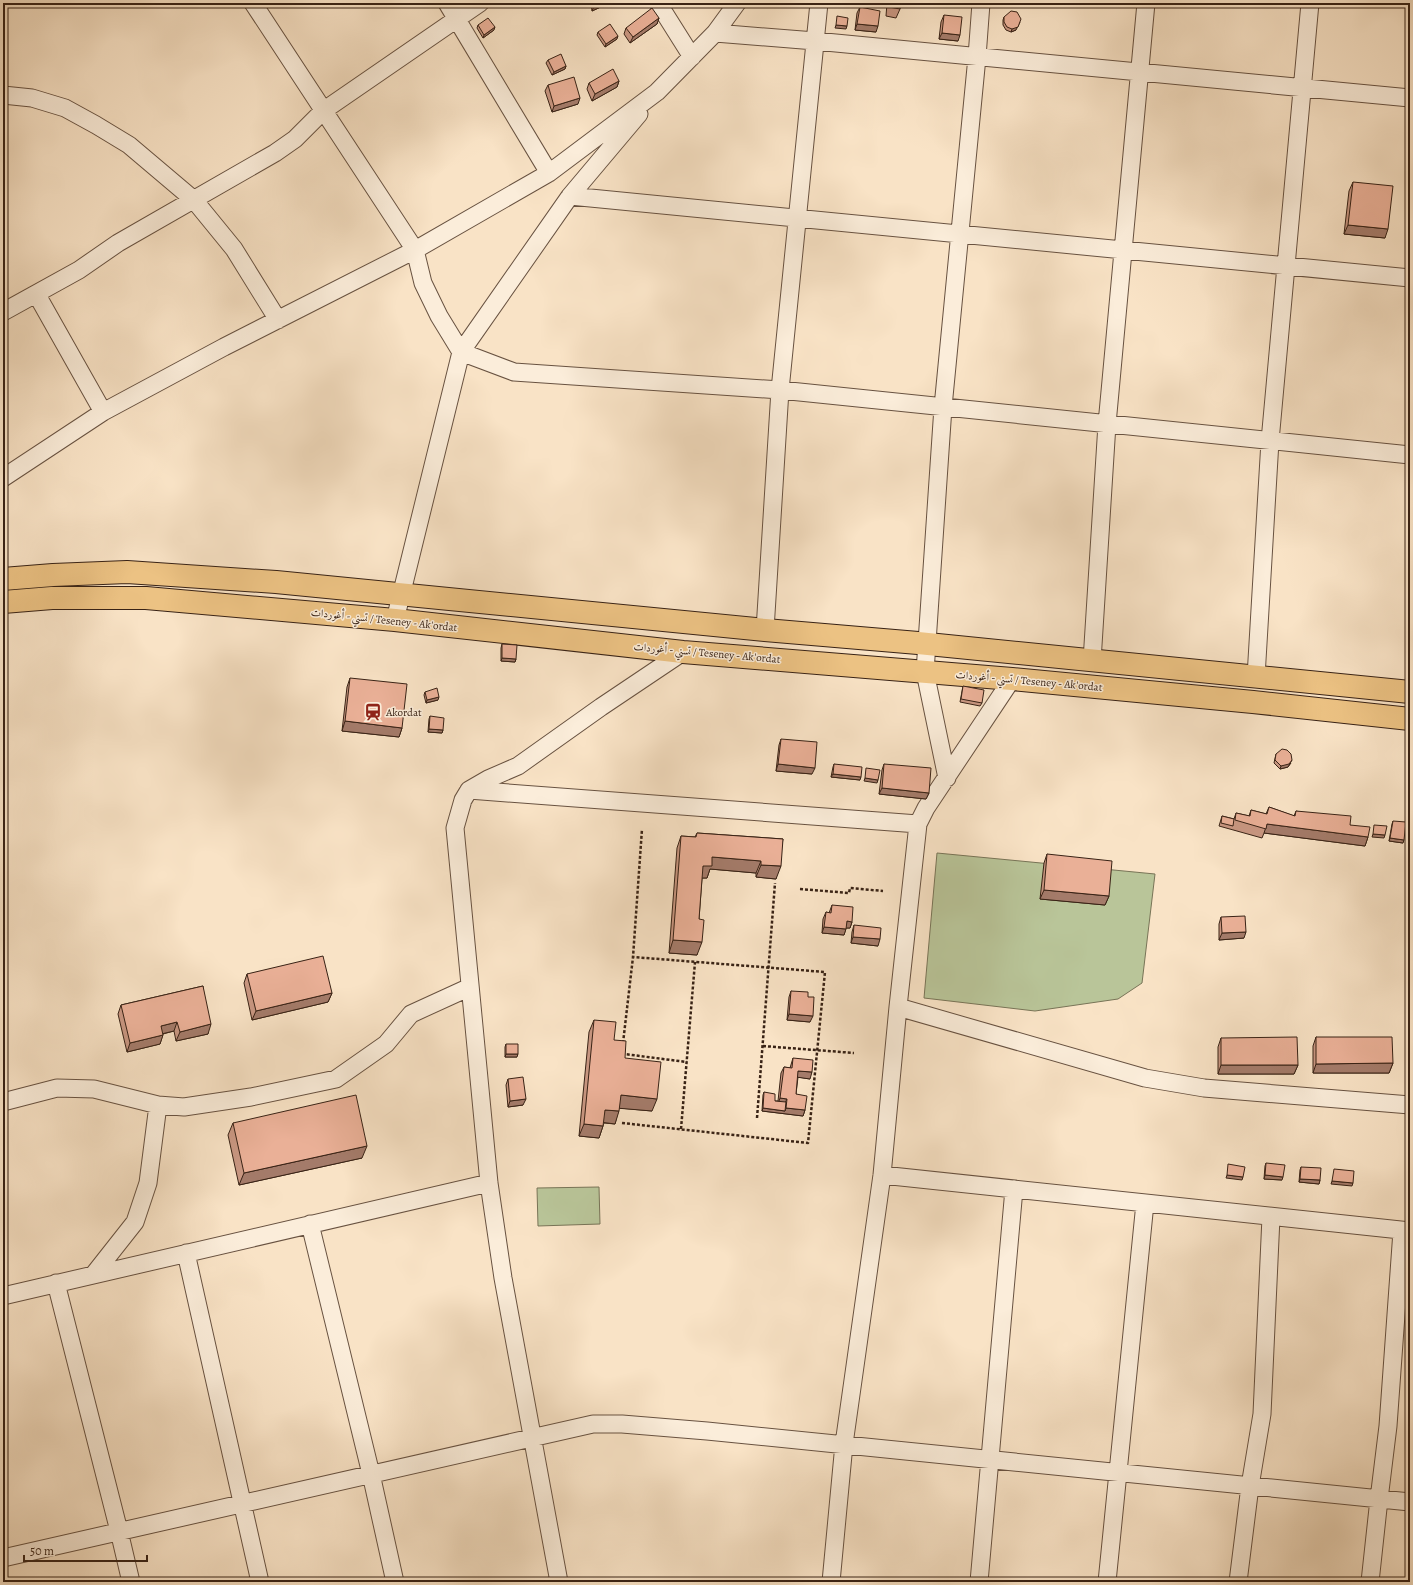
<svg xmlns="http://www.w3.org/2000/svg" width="1413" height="1585" font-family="Alegreya,Amiri,serif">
<rect width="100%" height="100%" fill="#f9e3c6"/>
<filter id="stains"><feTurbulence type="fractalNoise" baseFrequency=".005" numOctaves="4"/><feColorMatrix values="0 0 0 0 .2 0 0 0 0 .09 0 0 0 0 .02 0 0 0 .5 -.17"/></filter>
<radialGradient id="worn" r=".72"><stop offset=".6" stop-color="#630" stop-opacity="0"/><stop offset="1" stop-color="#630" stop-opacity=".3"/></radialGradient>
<path fill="#b9c599" stroke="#787457" d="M937 853 1155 874 1142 983 1118 999 1035 1011 924 998Z
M599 1187 600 1224 538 1226 537 1188Z"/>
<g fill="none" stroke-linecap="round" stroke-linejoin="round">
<g stroke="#685241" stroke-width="19">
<path id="minor" d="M253 3 415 250 423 283 439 316 461 352 514 372 780 390 1410 455
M447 3 549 173
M658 3 692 57
M715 33 815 41 1410 98
M3 95 32 98 65 108 96 125 129 145 194 200 234 249 278 320
M570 196 1410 278
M37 295 103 412
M3 312 79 270 118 243 275 153 295 139 323 111 480 3
M3 478 103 412 224 347 415 250 549 173 657 92 715 33 737 3
M395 620 461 352 570 196 639 114
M765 630 780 390 819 3
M1092 661 1107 424 1146 3
M1256 677 1270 441 1310 3
M947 778 925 672 943 407 977 57 981 3
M469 790 918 824
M898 1007 1145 1078 1204 1088 1410 1105
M3 1102 57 1088 94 1089 158 1105 184 1107 251 1097 336 1079 386 1044 411 1014 470 987
M882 1175 1410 1231
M310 1224 371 1474 395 1582
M186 1253 260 1582
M94 1274 135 1222 148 1183 158 1105
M56 1283 119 1531 131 1582
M3 1296 489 1183
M3 1558 593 1424H622L707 1431 1410 1502
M559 1582 503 1278 489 1183 455 828 463 800 469 790 488 779 518 766 601 707 683 652
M831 1582 844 1444 882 1175 898 1007 918 824 926 808 1012 679
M979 1582 1014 1189
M1107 1582 1145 1203
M1238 1582 1250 1486 1262 1414 1271 1217
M1370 1582 1379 1499 1388 1426 1402 1231"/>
</g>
<g stroke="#382215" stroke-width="24">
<path id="major" d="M3 579 53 575 127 572 276 582 765 630 918 643 1410 692
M3 602 52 598H146L395 620 683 652 1012 679 1253 702 1410 719"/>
</g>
<path stroke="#382215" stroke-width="2.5" stroke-dasharray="3 2" stroke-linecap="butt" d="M800 889 849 893 850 888 883 891
M623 1043 633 957 642 829
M763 1046 854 1053
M623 1052 624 1054 687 1062
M757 1118 775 883
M622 1123 808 1143 825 972 633 957
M681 1129 695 962"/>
<use href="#minor" stroke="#fbedda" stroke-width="17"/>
<use href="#major" stroke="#ecc283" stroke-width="22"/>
</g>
<path fill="#c99782" stroke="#382215" d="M591 3H605V5L592 11Z
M848 3H857L856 5Z
M887 3H900V9L896 18 886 16Z
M860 7 876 32 855 30 857 13Z
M944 15 958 41 939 39 941 22Z
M1004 17 1016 30 1011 32 1006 30 1003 25V20Z
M659 18 657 24 630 43 624 34 626 28Z
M478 25 494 30 483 38 477 28Z
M598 32 617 39 605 47 597 35Z
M548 60 566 66 565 69 552 75 546 63Z
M619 81 617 87 592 101 587 89 589 83Z
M548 85 578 104 552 112 545 91Z
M1353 182 1385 238 1344 234 1349 191Z
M502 644 516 659 515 662 501 661V648Z
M350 678 402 728 399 737 342 731 347 687Z
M963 686 982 703 980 706 960 702Z
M425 692 438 700 426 703 424 695Z
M430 716 443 730 442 733 428 732 429 719Z
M781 739 812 774 776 771 779 745Z
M1276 754 1291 763 1288 767 1280 769 1274 763Z
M834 764 860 780 831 777 833 767Z
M884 764 929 793 926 799 879 794 882 770Z
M1269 807 1294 816 1296 811 1350 825 1368 837 1365 846 1264 833 1262 838 1219 826 1222 816 1234 819 1236 813 1249 816 1251 810 1266 814Z
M1393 821 1403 843 1389 841 1392 824Z
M697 833 783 839 776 879 756 877V873L710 869 707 878H702L699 919 697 955 669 953 677 848 681 836 695 837Z
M1047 854 1109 896 1105 905 1040 899 1044 863Z
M832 905 852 922 850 928H846L844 935 822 933 823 919 826 912 829 913Z
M1221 917 1244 938 1219 940V924Z
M854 925 878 946 851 943 852 932Z
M247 974 332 993 328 1002 252 1020 244 983Z
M203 986 208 1034 176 1041 174 1031 163 1034 160 1044 127 1052 118 1014 121 1005Z
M791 991 808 997 810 1022 787 1020 789 997Z
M594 1020 614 1040 652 1111 619 1108 615 1124 604 1123 599 1138 579 1136 589 1032Z
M1316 1037 1393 1063 1389 1073H1313V1046Z
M1221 1038 1298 1065 1294 1074H1218V1047Z
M1410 1038V1072H1407V1046Z
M506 1044 517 1057H505V1047Z
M793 1058 810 1079 798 1077 796 1094 805 1110 803 1116 762 1111 763 1095 764 1092 775 1101H778L781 1073 784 1067 790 1068Z
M508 1079 523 1105 508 1107 506 1085Z
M233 1123 362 1158 239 1185 228 1135Z
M1266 1163 1282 1180 1264 1179 1265 1166Z
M1301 1167 1320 1180 1319 1184 1299 1182 1300 1170Z"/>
<path fill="#a47b6a" stroke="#382215" d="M598 3H605V5L592 11 595 4Z
M1092 3H1102L1101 6 1091 5Z
M659 18 657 24 630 43 633 37Z
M1020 22 1016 30 1011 32 1012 29Z
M857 24 878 26 876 32 855 30Z
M836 25 847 26 846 29 835 28Z
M495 27 494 30 483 38 484 35Z
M942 33 960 35 958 41 939 39Z
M618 36 617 39 605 47 606 44Z
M566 66 565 69 552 75 554 72Z
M619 81 617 87 592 101 595 94Z
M580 98 578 104 552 112 554 106Z
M1348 225 1388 229 1385 238 1344 234Z
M502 658 516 659 515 662 501 661Z
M439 697 438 700 426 703 427 700Z
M345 721 402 728 399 737 342 731Z
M429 729 443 730 442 733 428 732Z
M1292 760 1288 767 1280 769 1281 766Z
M778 764 815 768 812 774 776 771Z
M833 774 861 777 860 780 831 777Z
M865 778 878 780 877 783 864 781Z
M882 788 929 793 926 799 879 794Z
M1267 824 1368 837 1365 846 1264 833Z
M1373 834 1385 835 1384 838 1372 837Z
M1390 838 1404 840 1403 843 1389 841Z
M712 857 761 861 756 873 710 869 707 878H699L703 866Z
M761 865 781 866 776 879 756 877Z
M1044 890 1109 896 1105 905 1040 899Z
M847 921 852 922 850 928H845Z
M824 927 846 929 844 935 822 933Z
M1246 932 1244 938 1219 940 1222 933Z
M853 937 880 939 878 946 851 943Z
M673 940 702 942 697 955 669 953Z
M332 993 328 1002 252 1020 256 1011Z
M789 1014 813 1016 810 1022 787 1020Z
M177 1022 174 1031 157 1035 161 1026Z
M211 1024 208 1034 176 1041 180 1032Z
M163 1035 160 1044 127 1052 130 1043Z
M506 1054H518L517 1057H505Z
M1393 1063 1389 1073H1313L1316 1064Z
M1221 1065H1298L1294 1074H1218Z
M1410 1065V1072H1407Z
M798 1071 812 1072 810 1079 796 1077Z
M621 1095 657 1099 652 1111 616 1108Z
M780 1098 787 1099 784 1105 778 1104Z
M526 1099 523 1105 508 1107 510 1101Z
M763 1108 785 1111 786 1108 805 1110 803 1116 762 1111Z
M605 1110 619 1111 615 1124 600 1122Z
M584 1124 603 1126 599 1138 579 1136Z
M367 1146 362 1158 239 1185 244 1173Z
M1227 1175 1243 1177 1242 1180 1226 1178Z
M1265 1175 1283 1177 1282 1180 1264 1179Z
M1300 1179 1320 1180 1319 1184 1299 1182Z
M1332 1181 1353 1183 1352 1186 1331 1184Z"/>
<path fill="#eab097" stroke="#382215" d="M890 3H900V9L889 7Z
M860 7 880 11 878 26 857 24Z
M652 8 659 18 633 37 626 28Z
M1011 11 1017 12 1021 19 1018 27 1012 29 1007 27 1004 22V17Z
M944 15 962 17 960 35 942 33Z
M837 16 848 18 847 26 836 25Z
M488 18 495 27 484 35 478 25Z
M610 24 618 36 606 44 598 32Z
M561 54 566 66 554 72 548 60Z
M613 69 619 81 595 94 589 83Z
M574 77 580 98 554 106 548 85Z
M1353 182 1393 186 1388 229 1348 225Z
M502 644 517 645 516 659 502 658Z
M350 678 407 684 402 728 345 721Z
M963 686 984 690 982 703 961 699Z
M437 688 439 697 427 700 425 692Z
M430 716 444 718 443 730 429 729Z
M781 739 817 742 815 768 778 764Z
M1282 749 1287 750 1291 754 1292 760 1289 764 1281 766 1275 760 1276 754Z
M834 764 862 767 861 777 833 774Z
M884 764 931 768 929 793 882 788Z
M866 768 880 770 878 780 865 778Z
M1269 807 1295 816 1296 811 1351 816 1350 825 1370 827 1368 837 1267 824 1266 829 1235 820 1236 813 1250 816 1251 810 1267 814Z
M1222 816 1234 819 1233 826 1221 823Z
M1393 821 1406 822 1404 840 1390 838Z
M1374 825 1387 826 1385 835 1373 834Z
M697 833 783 839 781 866 761 865V861L712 857V866H703L699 919 704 920 702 942 673 940 681 836 696 837Z
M1047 854 1112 861 1109 896 1044 890Z
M832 905 853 907 852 922 847 921 846 929 824 927 826 912 831 913Z
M1245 916 1246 932 1222 933 1221 917Z
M854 925 881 928 880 939 853 937Z
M323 956 332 993 256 1011 247 974Z
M203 986 211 1024 180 1032 177 1022 161 1026 163 1035 130 1043 121 1005Z
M791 991 808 992V997H814L813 1016 789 1014Z
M594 1020 616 1022 614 1040 626 1041 625 1058 661 1062 657 1099 621 1095 619 1111 605 1110 603 1126 584 1124Z
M1297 1037 1298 1065H1221V1038Z
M1316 1037H1392L1393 1063 1316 1064Z
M506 1044H518V1054H506Z
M793 1058 813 1060 812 1072 798 1071 796 1094 807 1096 805 1110 786 1108 787 1099 780 1098 784 1067 792 1068Z
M523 1077 526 1099 510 1101 508 1079Z
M764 1092 775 1094V1101L786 1102 785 1111 763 1108Z
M356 1095 367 1146 244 1173 233 1123Z
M1266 1163 1285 1165 1283 1177 1265 1175Z
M1228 1164 1245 1167 1243 1177 1227 1175Z
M1301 1167 1321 1168 1320 1180 1300 1179Z
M1334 1169 1354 1171 1353 1183 1332 1181Z"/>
<defs>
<g id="station-bare" transform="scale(1.38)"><path d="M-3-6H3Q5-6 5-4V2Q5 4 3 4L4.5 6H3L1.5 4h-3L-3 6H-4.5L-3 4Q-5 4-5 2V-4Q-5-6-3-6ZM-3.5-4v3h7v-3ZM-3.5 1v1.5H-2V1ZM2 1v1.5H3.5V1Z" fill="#8f2418" stroke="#fbedda" stroke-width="2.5" paint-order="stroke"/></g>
</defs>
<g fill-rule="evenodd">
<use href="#station-bare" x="373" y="712"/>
</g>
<g text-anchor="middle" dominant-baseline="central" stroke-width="3" stroke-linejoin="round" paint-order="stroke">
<g font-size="11" fill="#382215" stroke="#fbedda">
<text transform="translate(384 620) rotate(6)">تسني - أغوردات / Teseney - Ak'ordat</text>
<text transform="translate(707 653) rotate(5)">تسني - أغوردات / Teseney - Ak'ordat</text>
<text transform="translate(1029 681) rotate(5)">تسني - أغوردات / Teseney - Ak'ordat</text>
</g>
<g font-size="11" fill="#382215" stroke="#fbedda" text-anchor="start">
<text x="386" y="712">Akordat</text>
</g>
</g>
<rect width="1413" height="1585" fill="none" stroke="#f9e3c6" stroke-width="16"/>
<rect x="4" y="4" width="1405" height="1577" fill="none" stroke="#382215" stroke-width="2"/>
<rect x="8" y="8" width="1397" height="1569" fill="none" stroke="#382215"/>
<path d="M24 1555v6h123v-6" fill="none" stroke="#382215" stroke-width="2"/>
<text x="30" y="1555" font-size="12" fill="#382215" stroke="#fbedda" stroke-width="3" paint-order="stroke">50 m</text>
<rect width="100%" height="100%" filter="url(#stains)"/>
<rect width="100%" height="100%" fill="url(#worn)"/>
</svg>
